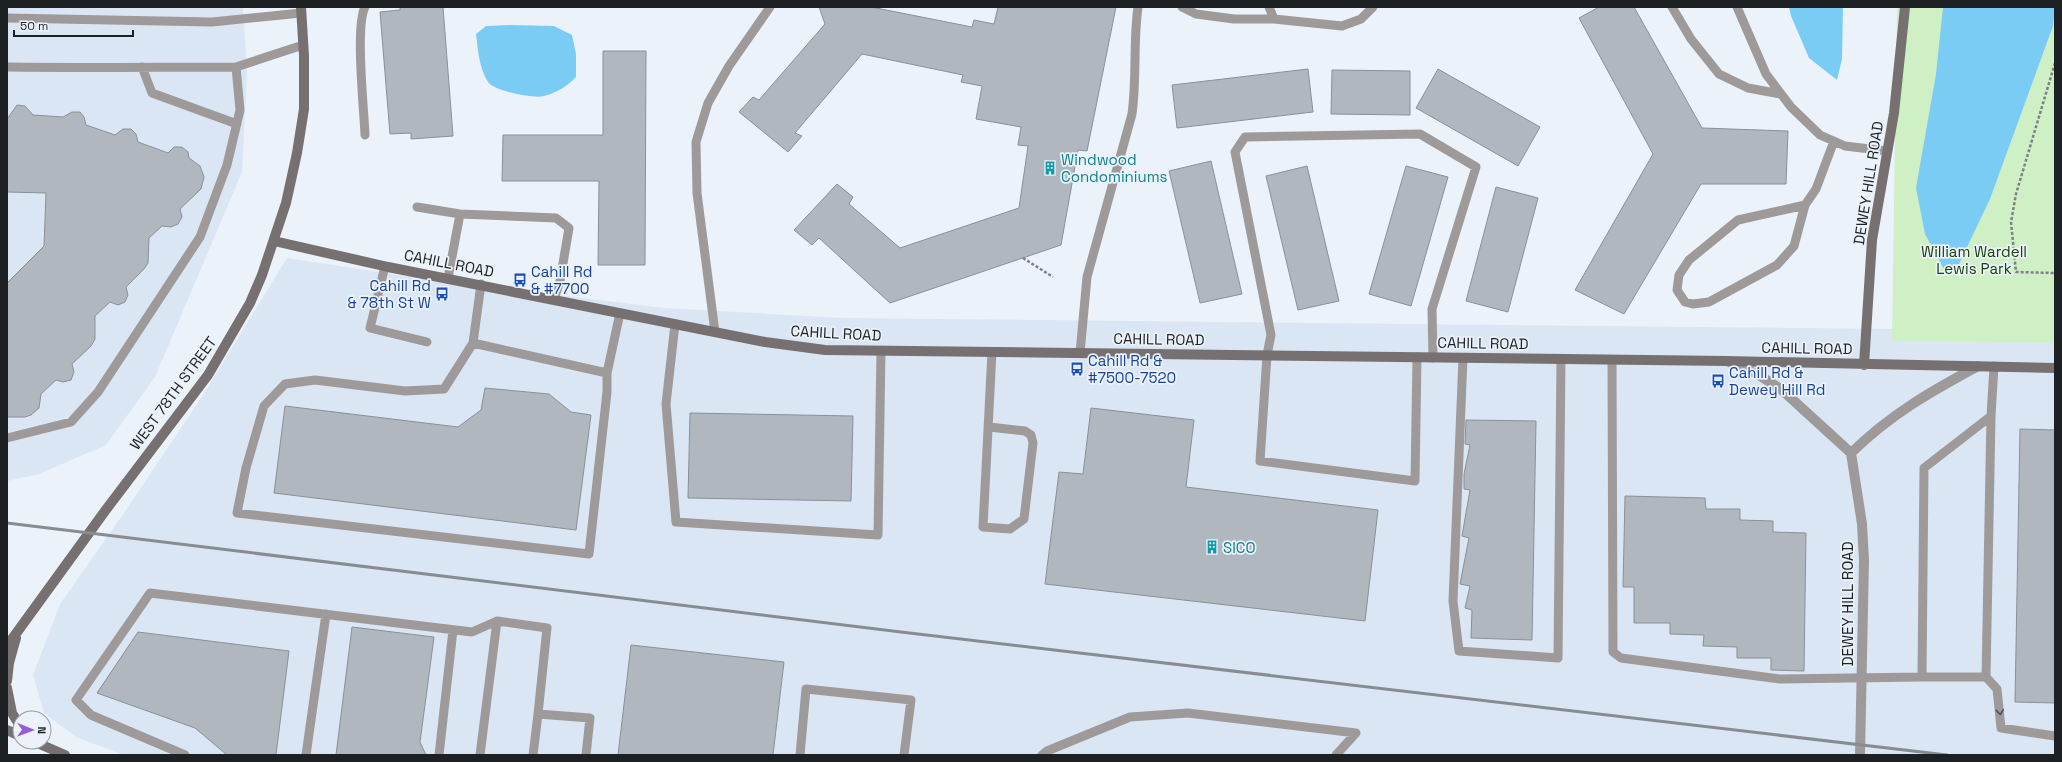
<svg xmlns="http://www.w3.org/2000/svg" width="2062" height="762" font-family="'Space Grotesk',sans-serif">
<rect width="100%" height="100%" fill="#ebf2fa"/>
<path fill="#dae6f4" d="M7 7H243L247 73 242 172 155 377 106 445 39 474 7 481Z
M287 258 405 276 664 308 842 318 1893 329 2055 335V755H124L76 737 44 713 33 675 60 604 124 513 203 395Z"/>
<path fill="#cfefc5" d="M1897 7H2055V343L1892 341Z"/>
<path fill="#7bccf5" d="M1789 7H1843L1842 59 1837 80 1809 58 1791 16Z
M1943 7H2055L2053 26 1990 199 1959 264 1947 275 1925 234 1916 188 1936 74Z
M510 25 554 26 572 35 576 54V77C568 86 556 93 544 96 534 99 494 91 488 82 479 68 478 50 476 34L486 26Z"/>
<path fill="#b1b7bf" stroke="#8a9098" d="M400 7H443L453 136 411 139V133L390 134 380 12 400 10Z
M819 7H871L972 27 974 20 994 24 998 7H1116L1087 151 1078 150 1061 245 890 303 819 238 812 245 794 230 837 184 853 197 849 204 900 248 1019 208 1028 146 1018 145 1021 127 976 119 982 86 961 82 963 75 862 54 795 133 802 136 788 152 739 112 753 97 759 100 825 24Z
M1599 7H1634L1702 128 1788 131 1786 184H1701L1624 314 1575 290 1653 154 1579 18Z
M603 51H646L645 265H598L599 181H502L503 135H603Z
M1308 69 1313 112 1177 128 1172 85Z
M1438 69 1540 127 1518 166 1416 108Z
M1332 70 1410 71V115L1331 114Z
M17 105 25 106 33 115 63 117 72 112H80L84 117 86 125 115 135 123 129H131L136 134 138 142 168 153 174 147H182L188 152 189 158 200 166 204 177 201 189 180 209 182 217 178 224 171 227 162 226 149 238 148 263 144 269 126 287 128 295 125 302 118 305 110 302 95 316V339L91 346 72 364 74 372 71 380 63 382 56 380 41 394 39 408 31 415 25 417H7V283L44 246 46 193 7 192V119Z
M1211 161 1242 294 1200 303 1169 171Z
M1307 166 1339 301 1298 310 1266 176Z
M1406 166 1448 177 1411 306 1369 294Z
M1496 187 1538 198 1508 312 1466 301Z
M485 388 549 394 571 412 591 415 576 530 274 493 285 406 458 427 481 410Z
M1091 408 1194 420 1186 487 1378 510 1365 621 1045 584 1059 472 1083 474Z
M690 413 853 416 851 501 688 498Z
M1466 420 1536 421 1532 640 1471 638 1472 610 1465 608 1470 586 1460 584 1469 538 1462 536 1470 490 1464 489V474L1470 445 1465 444Z
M2020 429 2055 430V703L2015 702Z
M1625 496 1705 498 1706 509H1740V520L1773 521V532L1806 533 1804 671 1771 670V658H1737V647L1703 646 1704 635 1670 634V623H1634V587H1623Z
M352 627 434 637 420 742 426 755H336Z
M138 632 289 651 276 755H227L195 728 97 693Z
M631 645 784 662 773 755H618Z"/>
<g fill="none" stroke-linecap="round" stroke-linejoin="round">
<path stroke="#7c8186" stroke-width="2.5" stroke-dasharray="3 2" stroke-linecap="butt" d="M2055 63 2016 194 2011 222 2016 272 2055 273
M1023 258 1053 277"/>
<path stroke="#9f9a9a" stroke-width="9" d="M365 7C355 26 364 109 365 135
M1182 7 1196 14 1234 19H1274L1342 26 1361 19 1373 7
M1269 7 1274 19
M1672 7 1691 39 1719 74 1748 88 1781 94
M1737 7 1766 74 1791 107 1820 135 1845 146 1887 151
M7 18 212 22 301 13
M7 67C83 68 159 67 236 67
M142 67 152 93 237 124
M1805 205 1738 220 1689 260 1679 275 1677 290 1685 302 1693 304 1709 302 1777 265 1794 246 1805 205 1816 189 1834 141
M417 207 460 214 556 218 569 228 560 281 554 299
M385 266 370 328 427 342
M448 278 460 214
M481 284 473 343 444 389 405 391 315 380 285 384 264 406 246 468 237 513 589 554 607 392V373L620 313
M675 324 666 404 676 522 878 535 881 351
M715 332 697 193 696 142 708 103 729 66 770 7
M473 343 607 373
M1080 353 1087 277 1132 114C1137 78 1133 42 1138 7
M1417 357 1415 481 1260 461 1267 355 1271 335 1235 152 1245 137 1420 134 1476 167 1432 309 1433 358
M1463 358 1453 601 1459 651 1558 658 1561 359
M1612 360 1613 652 1621 658 1780 679 1922 677 1924 468 1991 416 1994 366
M1991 416 1986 677 1997 689 2001 728 2055 736
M989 427 1025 431 1031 435 1033 443 1024 519 1010 529 983 527 992 352
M7 438 71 422 98 392 200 237 227 165 240 110 236 67 303 45
M1922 677H1986
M185 755 91 715 76 700 150 593 472 632 497 621 547 628 538 714
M306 755 326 614
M439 755 453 630
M480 755 497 621
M533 755 538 714 590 718 586 755
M800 755 806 689 911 700 904 755
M1042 755 1047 751 1130 717 1188 713 1356 733 1336 755"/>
<path stroke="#9f9a9a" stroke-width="10" d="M1727 361 1759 375 1782 390 1851 453 1862 524 1864 560 1860 755
M1851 453C1891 414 1930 392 1978 366"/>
<path stroke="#777070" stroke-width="10" d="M274 241 388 267 765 342 825 350 1727 361 2055 368
M1864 365 1872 240 1894 113 1905 7
M7 646 105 511 208 375 250 303 262 275 286 203 297 153 304 109V56L301 7
M7 681 9 663 16 638
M7 688 12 713 20 726
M7 730 20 736
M35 742 65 755"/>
<path stroke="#878c91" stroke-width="3" d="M7 523 901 632 1947 755"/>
</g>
<defs><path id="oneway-chevron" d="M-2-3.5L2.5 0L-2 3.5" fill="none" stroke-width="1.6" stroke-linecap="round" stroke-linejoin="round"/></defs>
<use stroke="#525153" href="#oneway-chevron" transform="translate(2000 712) rotate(84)"/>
<defs>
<g id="building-bare" transform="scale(1.08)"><path d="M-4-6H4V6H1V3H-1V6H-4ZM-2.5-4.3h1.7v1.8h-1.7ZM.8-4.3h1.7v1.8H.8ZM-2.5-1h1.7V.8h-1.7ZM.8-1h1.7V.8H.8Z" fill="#0f9aa8" stroke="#ebf2fa" stroke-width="2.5" paint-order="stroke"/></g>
<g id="bus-bare" transform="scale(1.08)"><path d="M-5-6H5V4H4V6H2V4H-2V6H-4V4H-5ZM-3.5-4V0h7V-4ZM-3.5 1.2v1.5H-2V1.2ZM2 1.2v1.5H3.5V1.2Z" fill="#1a4fb4" stroke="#ebf2fa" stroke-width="2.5" paint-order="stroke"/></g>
</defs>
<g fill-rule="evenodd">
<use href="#building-bare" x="1050" y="168"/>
<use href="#bus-bare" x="520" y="280"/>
<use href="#bus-bare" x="442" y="294"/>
<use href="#bus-bare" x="1077" y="369"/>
<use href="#bus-bare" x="1718" y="381"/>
<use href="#building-bare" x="1212" y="547"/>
</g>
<g text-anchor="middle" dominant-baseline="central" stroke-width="3.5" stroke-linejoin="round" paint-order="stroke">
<g font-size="15" fill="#0d838f" stroke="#ebf2fa" text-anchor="start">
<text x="1061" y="159">Windwood<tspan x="1061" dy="17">Condominiums</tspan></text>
<text x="1223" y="547">SICO</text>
</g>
<g font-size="15" fill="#1e2123" stroke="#ebf2fa">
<text transform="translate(1868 183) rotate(-81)">DEWEY HILL ROAD</text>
<text transform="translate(449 263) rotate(11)">CAHILL ROAD</text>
<text transform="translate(836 333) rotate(3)">CAHILL ROAD</text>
<text transform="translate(1159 339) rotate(1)">CAHILL ROAD</text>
<text transform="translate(1483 343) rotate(1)">CAHILL ROAD</text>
<text transform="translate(1807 348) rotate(1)">CAHILL ROAD</text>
<text transform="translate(173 393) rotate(-54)">WEST 78TH STREET</text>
<text transform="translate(1847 604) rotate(-90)">DEWEY HILL ROAD</text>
</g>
<g font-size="15" fill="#174302" stroke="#ebf2fa">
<text x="1974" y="251">William Wardell<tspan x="1974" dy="17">Lewis Park</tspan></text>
</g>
<g font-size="15" fill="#164399" stroke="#ebf2fa" text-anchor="start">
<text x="531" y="271">Cahill Rd<tspan x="531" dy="17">&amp; #7700</tspan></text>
<text x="431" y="285" text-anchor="end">Cahill Rd<tspan x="431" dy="17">&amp; 78th St W</tspan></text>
<text x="1088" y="360">Cahill Rd &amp;<tspan x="1088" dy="17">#7500-7520</tspan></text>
<text x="1729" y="372">Cahill Rd &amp;<tspan x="1729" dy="17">Dewey Hill Rd</tspan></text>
</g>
</g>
<rect width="2062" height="762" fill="none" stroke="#1e2123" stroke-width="16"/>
<g transform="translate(32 730) rotate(91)"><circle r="19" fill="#ebf2fa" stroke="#999ea4"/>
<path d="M0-3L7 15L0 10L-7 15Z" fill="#955cd4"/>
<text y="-6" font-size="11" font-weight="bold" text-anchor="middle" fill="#1e2123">N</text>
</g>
<path d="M14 30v6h119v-6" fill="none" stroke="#1e2123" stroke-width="2"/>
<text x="20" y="30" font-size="12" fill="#1e2123" stroke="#ebf2fa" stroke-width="3" paint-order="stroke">50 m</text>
</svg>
